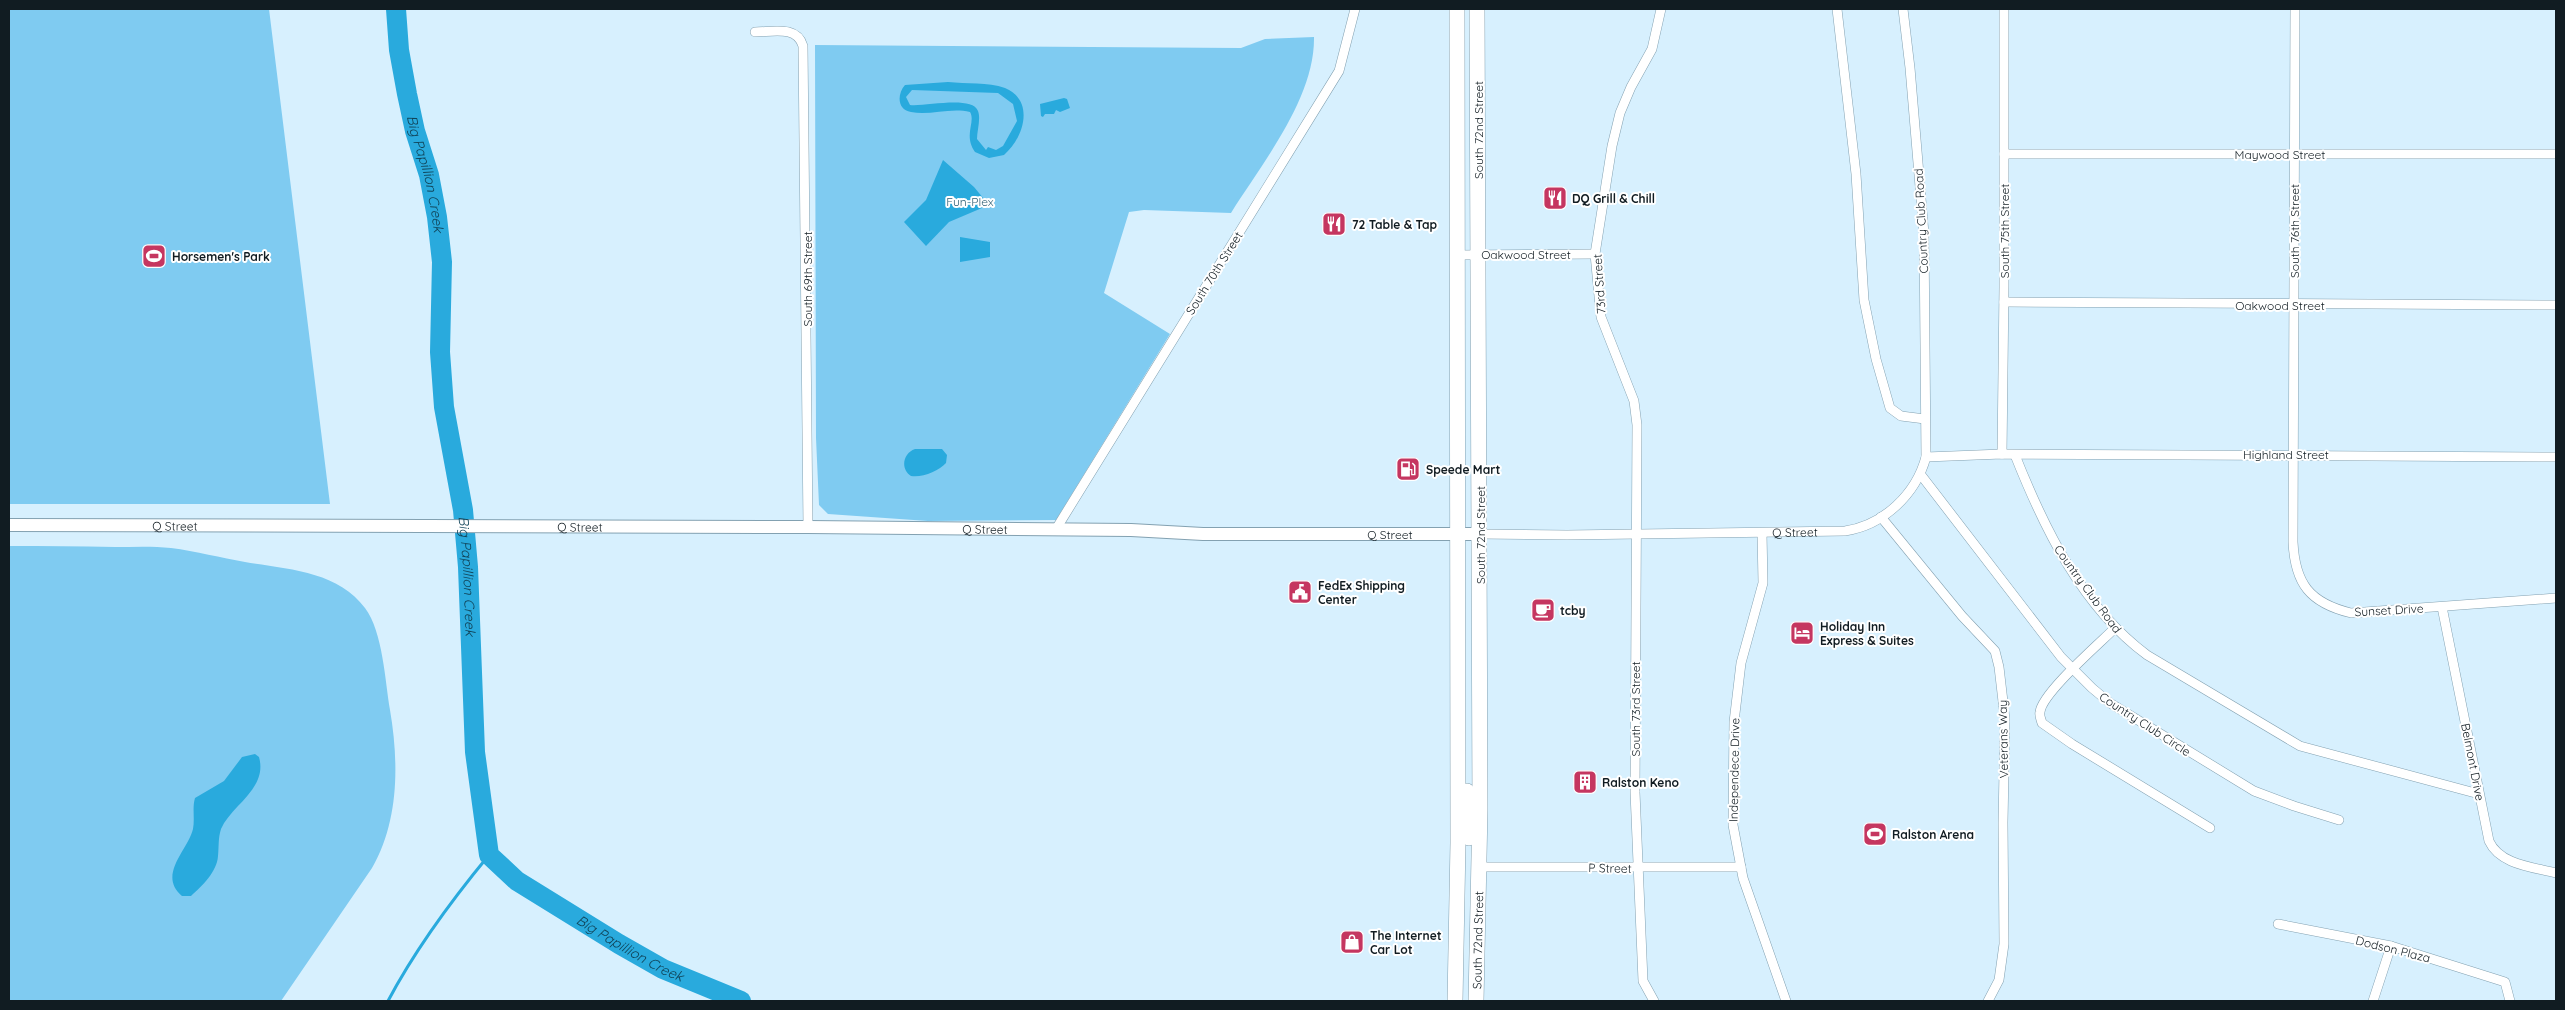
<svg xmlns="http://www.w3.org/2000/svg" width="2565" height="1010" font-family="Quicksand,sans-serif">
<rect width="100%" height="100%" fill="#d7f0fe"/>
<path fill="#7fcbf1" d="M9 9H269L330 504H9Z
M1314 37C1315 98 1263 162 1231 213L1144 210 1129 212 1104 293 1170 334 1056 520 928 521 828 514 819 505 816 438 815 45 1241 48 1265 39Z
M9 546C44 546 79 546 115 547 133 547 153 546 171 548 196 551 221 558 245 562 287 569 338 571 365 608 383 632 385 681 390 710 399 763 399 821 372 868L281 1001H9Z"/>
<path fill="#29aadd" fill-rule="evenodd" d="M948 82C966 84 988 82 1005 88 1036 101 1023 139 1004 155L989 158 975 152C963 135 976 122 970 112 950 107 930 116 911 112 897 110 897 94 905 85ZM912 90 998 93 1013 104 1017 121 1003 146 996 150 988 147 986 150 977 139C977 131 981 119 978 111 972 95 924 107 910 105L906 97Z
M1064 98 1067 99 1070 108 1060 112 1056 110 1054 114H1045L1043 117 1041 116 1040 104Z
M943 160 974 187 989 205 949 222 926 246 904 222 926 200Z
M960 237 990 242V257L960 262Z
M915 449H942L947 455 946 463C939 471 922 478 911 476 900 469 903 453 915 449Z
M255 754 259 757C268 789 231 805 221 829 218 838 219 847 218 856 217 872 202 886 191 896H182C157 875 188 850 193 829 195 818 192 808 195 798L224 781 242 757Z"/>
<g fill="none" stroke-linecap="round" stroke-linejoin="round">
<path stroke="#29aadd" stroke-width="3" d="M388 1001C416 948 451 901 489 855"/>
<path stroke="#29aadd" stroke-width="20" id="s1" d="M396 9 399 50 407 94 415 131 429 175 437 217 442 262 440 352 444 407 463 510 468 567 475 752 489 855 517 881 619 944 663 969 741 1001"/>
<g stroke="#83a1b1" stroke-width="10">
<g id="minor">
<path d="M1837 9 1856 174 1864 300 1876 359 1890 408 1901 416 1925 419"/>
<path d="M2295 9 2293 542C2295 584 2310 603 2351 613L2556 598"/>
<path d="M755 32C772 32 797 25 803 46L808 527"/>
<path d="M2004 154H2556"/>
<path d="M1457 255 1595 254"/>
<path d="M2004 302 2556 305"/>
<path d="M2002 454 2004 287V9"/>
<path d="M2015 455C2044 528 2082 607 2147 655L2300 746 2479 794"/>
<path d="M1926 457 2002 454 2556 457"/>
<path d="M1921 475 2061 657 2092 688 2110 703 2254 791 2294 806 2339 820"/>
<path d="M1881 517 1962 616 1995 651 1999 667 2005 719 2003 823 2004 944 1999 980 1988 1001"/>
<path d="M1056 529 1339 71 1355 9"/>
<path d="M1762 533 1763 583 1741 663 1734 722 1733 825 1743 878 1786 1001"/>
<path id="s2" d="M1480 534 1567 535 1845 531C1884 525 1916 494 1926 457L1924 234 1910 68 1903 9"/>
<path d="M2442 607 2489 841C2500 865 2533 867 2556 873"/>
<path d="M2115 628C2100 643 2042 693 2040 712 2039 716 2041 719 2042 723L2072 744 2210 828"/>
<path d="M1478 867H1741"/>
<path d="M2278 924 2391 946 2505 982 2510 1001"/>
<path d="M1654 1001 1643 981 1635 792 1637 425 1634 401 1601 317 1595 254 1612 146 1620 113 1631 87 1652 49 1661 9"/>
<path d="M2373 1001 2391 946"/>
</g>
</g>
<g stroke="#83a1b1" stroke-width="14">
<g id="secondary">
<path id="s3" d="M9 525 808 527 1131 530 1203 534H1480"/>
</g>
</g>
<g stroke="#83a1b1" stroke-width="16">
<g id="primary">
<path d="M1467 791 1469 838"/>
<path d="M1455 1001 1458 843 1457 9"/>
<path id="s4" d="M1476 1001 1480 809 1477 9"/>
</g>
</g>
<use href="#minor" stroke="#fff" stroke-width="9"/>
<use href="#secondary" stroke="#fff" stroke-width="12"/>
<use href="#primary" stroke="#fff" stroke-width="15"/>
</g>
<defs>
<g id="restaurant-square" transform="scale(1.25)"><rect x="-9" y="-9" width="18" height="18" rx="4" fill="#c53660" stroke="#fff"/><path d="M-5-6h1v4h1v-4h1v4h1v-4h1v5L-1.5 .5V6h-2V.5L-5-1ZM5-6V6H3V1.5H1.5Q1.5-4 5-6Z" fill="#fff"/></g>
<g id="stadium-square" transform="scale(1.25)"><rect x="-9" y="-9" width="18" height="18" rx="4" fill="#c53660" stroke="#fff"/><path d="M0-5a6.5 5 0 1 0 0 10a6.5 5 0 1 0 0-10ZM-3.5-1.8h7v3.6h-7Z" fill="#fff"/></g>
<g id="fuel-square" transform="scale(1.25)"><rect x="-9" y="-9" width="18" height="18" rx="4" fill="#c53660" stroke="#fff"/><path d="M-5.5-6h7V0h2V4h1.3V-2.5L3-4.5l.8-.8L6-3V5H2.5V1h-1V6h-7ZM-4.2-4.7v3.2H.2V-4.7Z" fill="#fff"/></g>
<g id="civic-square" transform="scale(1.25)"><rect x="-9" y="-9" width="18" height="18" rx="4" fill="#c53660" stroke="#fff"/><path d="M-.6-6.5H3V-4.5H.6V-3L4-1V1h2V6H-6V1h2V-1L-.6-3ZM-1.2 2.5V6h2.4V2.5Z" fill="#fff"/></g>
<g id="cafe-square" transform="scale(1.25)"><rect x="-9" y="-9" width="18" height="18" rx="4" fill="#c53660" stroke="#fff"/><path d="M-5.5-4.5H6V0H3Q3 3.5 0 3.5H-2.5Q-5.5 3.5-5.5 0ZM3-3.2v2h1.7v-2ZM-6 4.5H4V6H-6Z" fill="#fff"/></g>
<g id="hotel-square" transform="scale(1.25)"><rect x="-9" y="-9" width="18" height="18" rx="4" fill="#c53660" stroke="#fff"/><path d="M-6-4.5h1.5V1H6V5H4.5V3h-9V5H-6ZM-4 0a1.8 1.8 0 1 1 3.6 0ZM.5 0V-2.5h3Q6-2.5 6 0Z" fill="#fff"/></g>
<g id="building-square" transform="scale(1.25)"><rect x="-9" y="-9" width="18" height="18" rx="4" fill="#c53660" stroke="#fff"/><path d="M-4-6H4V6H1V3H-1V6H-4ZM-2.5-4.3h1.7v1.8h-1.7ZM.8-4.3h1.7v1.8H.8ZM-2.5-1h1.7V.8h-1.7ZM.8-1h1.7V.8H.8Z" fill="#fff"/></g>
<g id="shop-square" transform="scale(1.25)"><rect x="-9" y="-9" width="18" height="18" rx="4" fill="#c53660" stroke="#fff"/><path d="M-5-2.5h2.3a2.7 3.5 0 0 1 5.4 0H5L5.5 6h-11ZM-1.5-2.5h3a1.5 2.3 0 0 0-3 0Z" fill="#fff"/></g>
</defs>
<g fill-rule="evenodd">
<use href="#restaurant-square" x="1555" y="198"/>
<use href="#restaurant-square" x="1334" y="224"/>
<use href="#stadium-square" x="154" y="256"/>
<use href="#fuel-square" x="1408" y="469"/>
<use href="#civic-square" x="1300" y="592"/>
<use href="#cafe-square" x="1543" y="610"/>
<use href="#hotel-square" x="1802" y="633"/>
<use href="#building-square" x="1585" y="782"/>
<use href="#stadium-square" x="1875" y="834"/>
<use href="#shop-square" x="1352" y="942"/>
</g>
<g text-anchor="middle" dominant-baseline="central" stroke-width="4" stroke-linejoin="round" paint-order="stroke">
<g font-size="12" fill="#111c22" stroke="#fff">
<text transform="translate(1478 130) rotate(-90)">South 72nd Street</text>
<text x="2280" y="154">Maywood Street</text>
<text transform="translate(1921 221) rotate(-93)">Country Club Road</text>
<text transform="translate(2004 231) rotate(-90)">South 75th Street</text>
<text transform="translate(2294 231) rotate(-90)">South 76th Street</text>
<text x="1526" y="254">Oakwood Street</text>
<text transform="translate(1214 273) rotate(-58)">South 70th Street</text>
<text transform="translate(807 279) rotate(-90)">South 69th Street</text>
<text transform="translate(1599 284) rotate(-94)">73rd Street</text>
<text x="2280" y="305">Oakwood Street</text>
<text x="2286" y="454">Highland Street</text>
<text stroke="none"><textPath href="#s3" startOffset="166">Q Street</textPath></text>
<text stroke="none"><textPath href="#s3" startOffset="571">Q Street</textPath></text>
<text stroke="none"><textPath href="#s3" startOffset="976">Q Street</textPath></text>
<text stroke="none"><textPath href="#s2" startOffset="315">Q Street</textPath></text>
<text stroke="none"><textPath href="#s3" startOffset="1381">Q Street</textPath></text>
<text transform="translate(1480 535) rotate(-90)">South 72nd Street</text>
<text transform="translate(2088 589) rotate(54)">Country Club Road</text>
<text transform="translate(2389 610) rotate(-3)">Sunset Drive</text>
<text transform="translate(1635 709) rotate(-90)">South 73rd Street</text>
<text transform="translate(2145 724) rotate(33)">Country Club Circle</text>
<text transform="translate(2003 739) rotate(-91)">Veterans Way</text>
<text transform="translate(2473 762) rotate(79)">Belmont Drive</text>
<text transform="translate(1734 770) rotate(-89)">Independece Drive</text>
<text transform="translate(1610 868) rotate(1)">P Street</text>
<text stroke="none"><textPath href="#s4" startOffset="61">South 72nd Street</textPath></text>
<text transform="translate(2393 949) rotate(14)">Dodson Plaza</text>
</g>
<g font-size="12" font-weight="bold" fill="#111c22" stroke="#fff" text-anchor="start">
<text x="1572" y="198">DQ Grill &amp; Chill</text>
<text x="1352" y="224">72 Table &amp; Tap</text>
<text x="172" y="256">Horsemen's Park</text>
<text x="1426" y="469">Speede Mart</text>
<text x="1318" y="585">FedEx Shipping<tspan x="1318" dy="14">Center</tspan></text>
<text x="1560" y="610">tcby</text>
<text x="1820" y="626">Holiday Inn<tspan x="1820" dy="14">Express &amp; Suites</tspan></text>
<text x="1602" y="782">Ralston Keno</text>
<text x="1892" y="834">Ralston Arena</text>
<text x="1370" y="935">The Internet<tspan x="1370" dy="14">Car Lot</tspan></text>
</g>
<g font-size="12" fill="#2e5e74" stroke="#fff">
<text x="970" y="201">Fun-Plex</text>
</g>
<g font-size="14" font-style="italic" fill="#114459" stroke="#fff">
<text stroke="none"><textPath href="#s1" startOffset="168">Big Papillion Creek</textPath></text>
<text stroke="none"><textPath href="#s1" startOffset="574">Big Papillion Creek</textPath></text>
<text stroke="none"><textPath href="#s1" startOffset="1024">Big Papillion Creek</textPath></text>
</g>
</g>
<rect width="2565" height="1010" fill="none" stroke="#111c22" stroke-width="20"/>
</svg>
